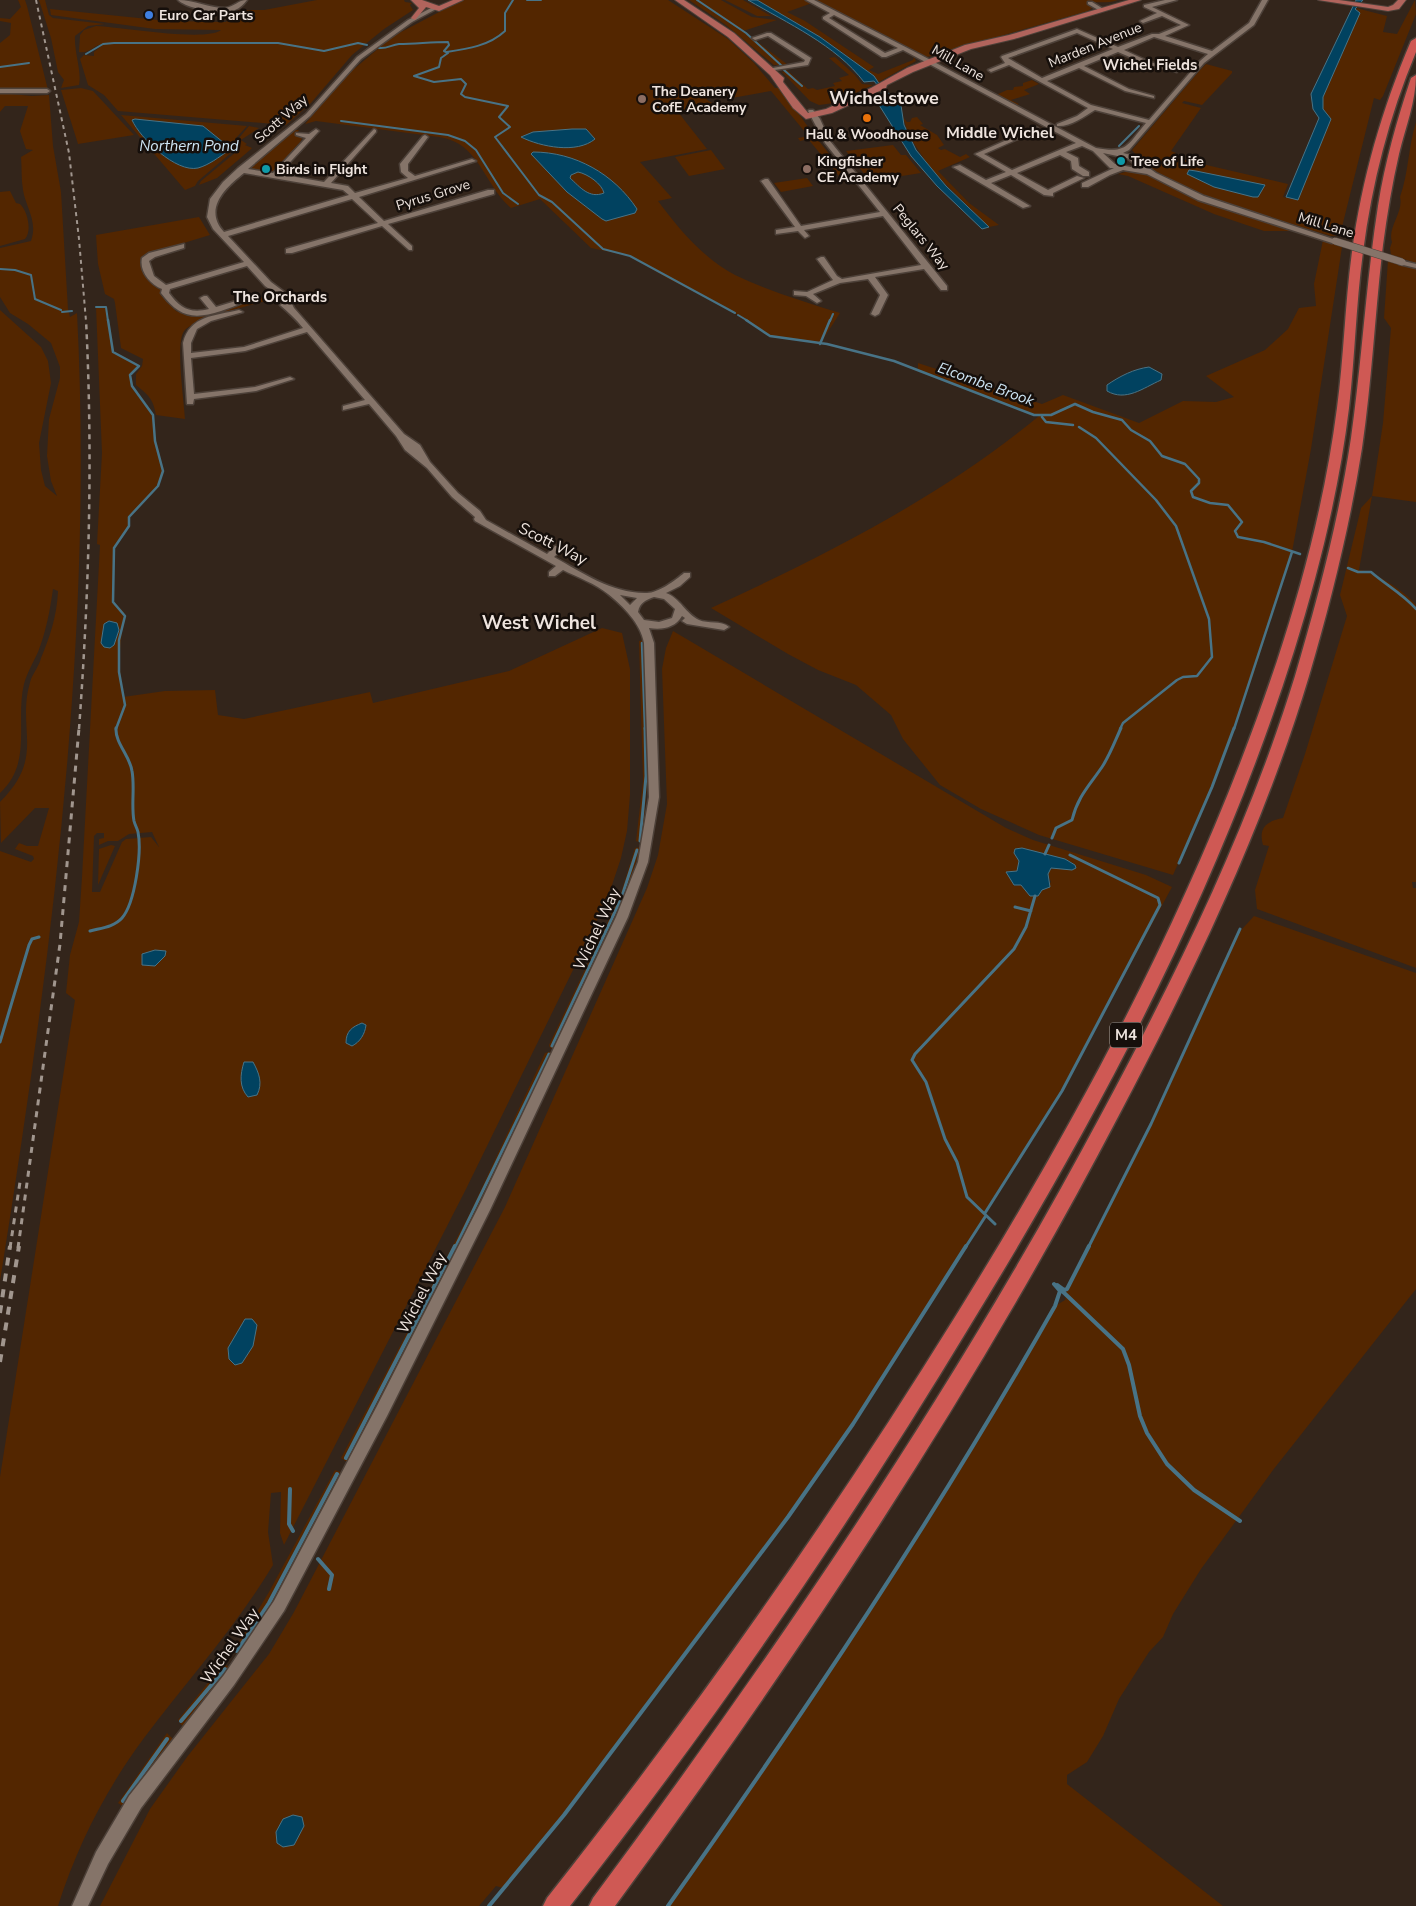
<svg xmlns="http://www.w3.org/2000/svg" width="1416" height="1906" font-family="'Nunito Sans',sans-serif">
<rect width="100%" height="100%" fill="#33251b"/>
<path fill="#532600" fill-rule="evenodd" d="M18 0H25L27 6 48 90H0V43L10 35 11 23 0 21V18L10 19 21 7Z
M39 0H45L49 15 53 18 105 24 88 26 75 36C74 52 82 71 79 85L61 88 64 80 58 72 51 38Z
M317 0H404L405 2 412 3 410 5 413 10 384 29 352 55 311 103 286 125 118 111 104 95 88 85 80 59 84 55 94 56V52L104 44C94 44 90 54 79 52L80 35 84 30 96 26C120 27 206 42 221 30L155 29 51 15 50 9 168 21 226 22 235 11 240 10H264Z
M462 0H668L728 39 754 63 775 88H780L811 131 805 132 771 91 732 98 723 93 706 99 719 108 702 114 696 106 678 112 707 149 640 162 672 198 658 201C678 228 704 259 735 275 768 291 805 302 840 313L820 344 770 336 727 308 667 278 630 256 591 248 540 199 511 208C483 184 480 143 439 137L316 121 305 124 348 74 385 43 382 42Z
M689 0H721L752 17 777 20 743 31 788 65H774L726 25Z
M725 0H743L771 16H757Z
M757 0H805L812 3 787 12 805 21 874 67 869 70 878 74 913 60 914 57 916 61 877 83C850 51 795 22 757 0Z
M811 0H1118C1107 4 1097 1 1087 3L1092 8 1088 11 927 57Z
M1415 0 1416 14 1383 96 1380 100 1374 98 1340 235 1331 236 1307 229 1195 192 1146 166 1132 150 1200 70 1206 64 1232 71V73L1202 105 1184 101 1182 103 1201 108 1171 151 1176 153 1172 157 1288 184 1283 197 1297 200 1329 116 1323 109V97L1360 13 1356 8 1387 16 1383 32 1397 34ZM1196 171 1236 180 1253 197 1214 187 1187 174Z
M835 57 855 75 862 84 873 85 834 103 819 105 810 101 782 72 787 70 808 89 813 88 817 90 835 86 833 83 842 81 839 78 849 75 829 58Z
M1032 80 1039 84 1024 90 1030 94 1011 100 1019 104 1016 106 996 95 1007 90H1013L1014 87 1023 86V83Z
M81 88 93 91 134 135 78 144 61 90Z
M0 93 32 96 49 95 53 146 61 192 68 309 70 317 77 313C94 637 51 962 0 1281V851L31 862 34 859 33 856 15 849 19 843 27 846H38L49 808H35L1 843 0 802C47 755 15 730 31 679 34 672 39 666 41 658 50 637 57 615 58 591L53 589C50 610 46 632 38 652 33 663 27 673 24 684 15 721 33 763 0 793V310L41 347 48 361 51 383 39 443 41 470 45 486 57 496 51 481 47 456 49 419 60 378V367L51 343 28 324 10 313 0 297V248L31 241C38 221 26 208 23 190 21 179 22 168 21 157L33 150 26 149 20 131 28 106H5L0 112Z
M121 115 247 126 236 138 232 152 198 181 195 186 185 190ZM135 119 203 126 229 147 171 162 135 126Z
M903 117 907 122H910L912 118 917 117 923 124 920 125 937 135 944 145 938 148 941 150 945 149 960 157 966 154 970 157 938 171 969 203 999 225 989 227 933 172 909 136Z
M1416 122V263L1391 255 1390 248 1392 242C1387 228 1404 212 1400 197 1409 171 1408 148 1416 122Z
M249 126 259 128 241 140 247 144 245 145 252 148 250 150 217 178 199 185 201 181 236 152 239 138Z
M294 130H299L296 135 302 138 301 141 272 173 257 171 250 167Z
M814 135 851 181 844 182 808 139 800 141 798 138Z
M893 145 901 155H906L921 173 870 181 846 151Z
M711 150 725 169 689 176 675 157Z
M1129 171 1145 173 1196 198 1296 231H1264L1214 214 1128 176 1118 174Z
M807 178 813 186 781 192 774 183Z
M10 191 16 203 20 204C28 212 32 231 25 239L0 246V192Z
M199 217 210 235 151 253 146 275 153 284 161 290V295L176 311 189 316 203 315 265 296 269 300C253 305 189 319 183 333 176 347 184 401 185 419L156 415C153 398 148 395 136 385V374L142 366 143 359 121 348 115 303 114 299 105 294 98 264 96 235Z
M1323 240 1342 247 1311 449 1292 552 1253 676 1212 787 1173 875 1039 835 981 809 940 785 903 739 891 715 856 685 818 670 788 654 711 608C826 555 941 497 1039 416L918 369V363L1042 404 1063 395 1139 423 1183 401 1216 402 1234 397 1206 376 1265 350 1288 329 1299 308 1316 306 1314 284Z
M1388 260 1416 269V502L1372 496 1359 570C1373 570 1407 593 1416 605V882H1412L1413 888H1416V968L1257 909 1255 890 1269 846 1263 845C1258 827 1267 821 1283 818L1305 754 1347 616 1340 595 1361 508 1372 496 1383 423 1391 328 1384 318Z
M96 307H106L113 352 139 366 131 375 134 391 153 415 155 441 163 471 158 486 135 510 129 517V526L114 548 113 602 124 612 119 660 123 697 165 691 215 690 218 715 244 719 370 692 373 703 509 671 602 628 622 633 630 669V795L627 831 621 858 612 885 594 927 466 1189 284 1545 280 1533 281 1492 271 1493 268 1532 273 1565C236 1627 188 1680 144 1738 106 1789 77 1846 58 1906H0V1477L75 1000 66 993 70 955 79 922 82 877 100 545 97 544 102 453ZM152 832 159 847 151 837 126 839 122 842 100 892H92L94 836 97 833H104V838L99 839V845L108 841H118L129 834Z
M673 631 1006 828 1033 840 1146 875 1172 887 1062 1091 985 1213V1217L853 1424 788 1517 564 1815 503 1888 496 1886 479 1906H100L150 1809 187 1757 269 1654 294 1612 505 1207 647 888 658 855 667 804 662 669 666 648ZM1022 848 1065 859 1073 863 1068 870 1059 868 1049 870 1048 874 1051 882 1045 890H1042L1038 896H1032L1021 885 1014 886 1013 881C1015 872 1022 866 1017 857Z
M644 640 648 773 642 843 636 841 643 781 639 641Z
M111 845 115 846 98 885 99 849Z
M641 847 625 896 554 1049 550 1048 549 1045 620 896 635 848Z
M1254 916 1416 973V1289L1273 1470 1201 1569 1173 1614 1163 1637 1149 1652 1119 1699 1103 1736 1087 1762 1067 1775V1784L1223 1906H668C778 1752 881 1594 979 1433 1004 1390 1031 1349 1055 1306L1065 1300 1067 1289 1151 1124 1234 938Z
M549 1052H553C489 1192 418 1327 348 1463L341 1458 470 1213 545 1053Z
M335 1470 343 1473 279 1594 240 1656 234 1650 269 1592Z
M224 1663 231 1669 183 1727 178 1720Z
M167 1733 173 1739 123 1806 118 1803Z"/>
<path fill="#014260" stroke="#487386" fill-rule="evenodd" d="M748 0H757L820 37 874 76 884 91 900 99 904 125 916 150 946 186 989 227 982 229 937 186 911 156 874 97 883 92 874 81 864 82C836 45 787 23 748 0Z
M1356 0H1363L1355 9 1360 13 1323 97V109L1331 119 1298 200 1286 197 1319 118 1313 109 1311 94Z
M135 119 203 126 229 147 228 151C219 157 209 165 198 168 176 173 140 138 132 120Z
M572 129H586L595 139C577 154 541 147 521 137L533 132Z
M533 152C575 152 614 174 637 209L635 213 606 221 602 219 567 192 531 154ZM578 172C588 174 602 184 604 193 589 199 580 187 570 178L571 175Z
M1189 170 1196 171 1265 185 1258 197H1253L1214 187 1187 174Z
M1149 367 1162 374 1161 380C1143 388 1126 402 1107 391V385C1120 376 1134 369 1149 367Z
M109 621 117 623 119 630 114 645 110 648 104 647 101 643 104 624Z
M1022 848 1065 859 1075 865 1076 868 1072 870 1051 868 1048 874 1050 887 1042 890 1038 896H1030L1021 885H1014L1006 872 1017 871 1019 861 1014 853 1015 849Z
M155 950 166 951 165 956 155 966 142 965V954Z
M362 1023 366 1025C365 1034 360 1042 352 1046L346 1043C346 1031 352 1027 362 1023Z
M244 1062H253C259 1073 263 1083 257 1095L248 1097C239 1087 240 1075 244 1062Z
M245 1319H252L257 1325 253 1346 242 1363 235 1365 229 1359 228 1348Z
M293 1815 302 1817 304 1826 294 1845 283 1847 277 1843 276 1832 283 1819Z"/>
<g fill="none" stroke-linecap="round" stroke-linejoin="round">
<path stroke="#487386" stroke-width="2" d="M527 0H541
M697 0 746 33 782 66
M379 48C387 49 391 45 399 44 415 44 431 42 448 42L449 45 444 51 448 53 441 58 439 67 414 76 434 82 461 79 466 84 461 94 465 97 508 106 499 117 510 127 495 137 539 195 552 202 603 249 630 256 735 313
M446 52C467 49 489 46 505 31V13L513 0
M86 54 103 44 114 43H278L324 51 358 43 367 45
M0 67 29 63
M784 70 802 86
M341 121 448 135 465 141 476 150 503 193 518 204
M1119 146 1139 126
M0 269 15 270 31 275 35 299 61 310
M96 307H106L108 321
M62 312 72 311
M738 315 748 321
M830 321 833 314"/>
<path stroke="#487386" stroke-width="2.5" d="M108 320 113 352 139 366 130 375 132 386 153 415 155 441 163 471 158 486 129 517V526L114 548 113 602 125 616 119 640V672L125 705 116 729
M746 320 770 336 827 344 894 361 1034 415H1051L1075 404 1093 412 1122 420 1131 430 1150 441 1162 456 1185 464 1199 479V483L1191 491 1193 497 1210 503 1228 505 1242 522 1235 531 1238 537 1264 542 1300 554
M820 344 830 320
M1042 417 1046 422 1073 425
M1079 427 1096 438 1156 500 1176 526 1209 619 1212 657 1197 676 1183 677 1177 680 1123 723 1120 729
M1348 568 1358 572H1371C1386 585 1403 594 1416 609
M642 643 645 729
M1234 729 1292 552"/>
<path stroke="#487386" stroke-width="3" d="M1052 838 1056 828 1072 820C1078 796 1089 786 1102 767 1110 755 1115 741 1121 728
M640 841 646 776 645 728
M1045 854 1049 845
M1179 863 1212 787 1234 728
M1015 907 1031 911
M90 931C101 928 114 927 122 918 135 903 142 852 138 832 137 828 135 825 134 821 131 805 135 787 132 771 130 756 115 743 116 728
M0 1042 29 945 32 939 39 937
M552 1046 621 899 637 850
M985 1213 1062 1091 1160 905 1158 898 1070 855
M995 1224 967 1197 957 1162 945 1139 926 1082 912 1060 915 1054 1014 949 1026 927 1035 896
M455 1248 549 1054
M965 1248 985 1217
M1088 1248 1151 1124 1240 929"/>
<path stroke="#487386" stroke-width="4" d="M1057 1285 1064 1290 1067 1289 1089 1246
M1059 1288 1123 1349 1129 1365 1140 1416 1147 1433 1167 1464 1194 1490 1240 1521
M346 1458 455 1246
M290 1489 289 1524 293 1531
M318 1559 332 1575 329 1589
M237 1651 269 1603 337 1474
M181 1721 225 1669
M123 1801 167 1739
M489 1906 564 1815 788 1517 853 1424 966 1246
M668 1906C805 1712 938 1513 1055 1306L1060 1291 1054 1284"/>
<g stroke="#4d4139" stroke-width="3">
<path id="minor" d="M178 0C194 0 209 8 225 8 234 7 238 0 247 0 244 4 240 8 235 10 223 15 187 9 178 0Z
M806 0H814L921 55 1096 148C1128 154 1127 145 1146 123L1095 110C1084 117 1070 127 1057 126V124L1077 116 1088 108 1009 65 991 72 988 70 1005 63 1001 57 1002 56 1077 29 1118 47 1152 34H1159L1181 25 1162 16 1143 23 1140 21 1157 13 1144 7V5L1165 0H1177L1152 7 1189 25 1165 36 1212 51 1249 23 1262 0H1268L1254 25 1204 63 1129 150 1123 153 1131 155 1156 173 1204 196 1339 241 1332 243 1198 200 1147 174 1123 170 1110 175 1088 187H1082V183L1114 168H1110L1093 151 1082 146 1066 152 1078 158 1079 166 1089 172V176H1083L1072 169 1071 161 1060 155 1017 173 1048 190 1077 176 1084 178 1053 193V196L1044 195 1011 175 991 183 1030 206 1023 208 953 167 960 165 986 180 1006 172 975 154 1036 127 1038 128V130L984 154 1012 170 1076 143 903 50 886 57H882L823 19V17L830 13ZM834 15 898 48 885 53 829 18ZM1077 33 1113 49 1042 78 1008 58ZM1154 37 1208 54 1200 61 1149 120 1091 105 1047 81 1079 68 1125 91 1154 98V96L1129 89 1084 66 1118 52 1146 64 1177 72V70L1150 62 1124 50ZM1103 153 1127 158 1141 169 1115 164Z
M1088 2H1092L1105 10 1100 11 1088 4Z
M433 7 438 8 412 22 361 59 310 116 248 169 273 173 306 138 296 135V133L309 134 316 129 319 131 318 132 279 174 324 182 374 129 376 130V132L331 183 348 186 355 193 408 178 401 172 400 164 423 136 425 135 428 137 408 164V171L415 176 472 159 476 161 359 197 384 221 488 190H494V194L388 224 412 246V250H409L382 226 292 253H286V249L378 223 352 199 228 236 271 282 287 294 294 308 404 434 420 445 430 462 458 493 480 511 486 520 547 554 555 546H561L563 548 554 557C583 573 613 594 647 593 658 593 676 580 684 573H690V577L680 586 666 593C680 598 686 614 699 620 708 624 721 620 729 627L724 630 687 624 682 621 685 618 682 616C675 628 662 630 649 628L654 643 659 797 648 862 628 917 490 1210 387 1416 284 1611 234 1685 141 1808 108 1864 88 1906H72L96 1852 129 1796 224 1675 274 1601 377 1406 481 1202 616 917 638 862 649 797 644 643C641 624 623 606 608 594 596 584 577 577 563 570L555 576H549V572L556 566 475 521 474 519 475 517 452 497 427 468 405 450 396 436 369 404 343 410V406L365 400 307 332 245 351 191 358 194 394 255 387 290 377 294 379 256 391 194 399 193 404H187L183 343C190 315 215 316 239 310L243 312 211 321 197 329 191 343V353L244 347 303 328C296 319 288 312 280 305L284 303 281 297 265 286 247 266 170 289 169 293C180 308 190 314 209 309L200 298 204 296H207L216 307 239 300 243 302C237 306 228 308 221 311 193 320 179 317 161 293L162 289C150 284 139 271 142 258L149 253 184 244V248L155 257 149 261 154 276 166 285 244 262 213 229 207 217 210 199 223 182 238 168 306 114 357 57 408 20ZM244 173 343 190 349 195 224 232C203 209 225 188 244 173ZM620 595 637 598 630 605ZM654 597 664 599 675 609 672 618 659 622 644 620 638 612C640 602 646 600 654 597Z
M767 33H771L811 58 808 65 768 71V69L804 62 805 60 768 36 755 40 752 38Z
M0 89H47L50 91 47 93H0Z
M809 110H813L820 119 830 141 947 286V290H941L924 269 875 277 888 295 879 314 875 316 871 314 880 295 868 279 840 283 813 294 821 301 817 303 806 296 794 295V291L807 292 833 280 817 259 821 257H824L837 276 842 279 921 265 883 216 804 230 809 236 805 238 798 231 776 234V230L795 227 761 181 765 179H768L801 226 880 212 825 143 808 111Z
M1399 260 1416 264V268L1399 264Z"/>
</g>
<g stroke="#4d4139" stroke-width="2">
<path id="major" d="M411 0H422L439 6 453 0H463L439 11 426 7 415 20 411 18 419 8Z
M675 0H684L734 33 784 78 783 82 808 113 826 109 871 88 907 68 965 45 1009 35 1129 0H1141L1014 39 971 49 913 72 887 85 886 88 832 113 806 119 793 108 770 75 728 37Z
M1318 0H1339L1388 7 1393 5 1398 0H1406L1399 9 1388 11Z"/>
</g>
<g stroke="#4d4139" stroke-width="3">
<path id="highway" d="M1416 38V52C1389 116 1372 183 1363 252 1356 304 1355 356 1349 408 1339 490 1319 571 1294 651 1219 889 1101 1112 971 1324 849 1526 716 1720 570 1906H543L547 1898C694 1712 830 1519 955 1317 1084 1109 1199 894 1277 661 1304 579 1326 494 1337 408 1344 356 1345 303 1352 252 1362 178 1382 109 1411 41Z
M1416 75C1416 102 1405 128 1399 154 1392 184 1387 215 1383 245 1375 312 1372 380 1362 448 1350 525 1331 601 1309 676 1263 829 1193 974 1119 1115 974 1393 801 1653 615 1906H589L593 1898C779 1647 955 1389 1102 1113 1177 973 1248 829 1295 676 1318 598 1339 519 1351 438 1362 361 1366 283 1378 206 1385 162 1397 120 1411 78Z"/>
</g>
<use href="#minor" fill="#857469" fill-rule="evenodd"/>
<use href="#major" fill="#b1645c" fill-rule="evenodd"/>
<use href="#highway" fill="#cf5954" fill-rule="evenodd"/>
<path stroke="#a1968e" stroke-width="2" stroke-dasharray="4 4" stroke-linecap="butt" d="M36 0 69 153 79 239 86 321"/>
<path stroke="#a1968e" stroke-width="2.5" stroke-dasharray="5 5" stroke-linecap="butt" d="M79 729C89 593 93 457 86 320"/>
<path stroke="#a1968e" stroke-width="3" stroke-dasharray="6 6" stroke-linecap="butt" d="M10 1248 20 1182
M18 1248 60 944 79 728"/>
<path stroke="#a1968e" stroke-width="4" stroke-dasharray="8 8" stroke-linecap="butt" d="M0 1313 10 1246
M0 1362 19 1246"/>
<g stroke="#4d4139" stroke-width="8" stroke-linecap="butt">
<path id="minor-bridge" d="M1335 241 1402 262"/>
</g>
<use href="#minor-bridge" stroke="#857469" stroke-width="7"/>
</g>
<circle fill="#3f7fe0" stroke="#160f0b" stroke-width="2" cx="149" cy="15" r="5"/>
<g fill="#8d6e63" stroke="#160f0b" stroke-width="2">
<circle cx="642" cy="99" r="5"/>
<circle cx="807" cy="169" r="5"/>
</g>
<circle fill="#e8710a" stroke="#160f0b" stroke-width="2" cx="867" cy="118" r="5"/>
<g fill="#0f9aa8" stroke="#160f0b" stroke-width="2">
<circle cx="1121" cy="161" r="5"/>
<circle cx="266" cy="169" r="5"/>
</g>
<g text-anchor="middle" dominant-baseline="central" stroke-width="5" stroke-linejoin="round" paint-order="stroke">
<g font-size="14" font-weight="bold" fill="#eee4de" stroke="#160f0b" text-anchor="start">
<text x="159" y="15">Euro Car Parts</text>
<text x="652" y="91">The Deanery<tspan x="652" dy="16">CofE Academy</tspan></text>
<text x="867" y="134" text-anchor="middle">Hall &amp; Woodhouse</text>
<text x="817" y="161">Kingfisher<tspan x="817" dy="16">CE Academy</tspan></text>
<text x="1131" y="161">Tree of Life</text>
<text x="276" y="169">Birds in Flight</text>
</g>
<g font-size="14" fill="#eee4de" stroke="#160f0b">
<text transform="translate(1095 45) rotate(-22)">Marden Avenue</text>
<text transform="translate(958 63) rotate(30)">Mill Lane</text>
<text transform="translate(281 119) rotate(-41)">Scott Way</text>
<text transform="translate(433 195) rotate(-17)">Pyrus Grove</text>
<text transform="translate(1326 225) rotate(17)">Mill Lane</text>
<text transform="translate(921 237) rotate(51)">Peglars Way</text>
</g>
<g font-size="15" font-weight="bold" fill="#eee4de" stroke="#160f0b">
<text x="1150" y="65">Wichel Fields</text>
<text x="280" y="297">The Orchards</text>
</g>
<g font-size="15" font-style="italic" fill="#cde4f3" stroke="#160f0b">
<text x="189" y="146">Northern Pond</text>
<text transform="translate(986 384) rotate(20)">Elcombe Brook</text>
</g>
<rect fill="#160f0b" stroke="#ada49f" stroke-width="1" x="1110" y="1022.5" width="32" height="25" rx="4"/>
<g font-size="15" font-weight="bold" fill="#eee4de">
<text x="1126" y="1035">M4</text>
</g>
<g font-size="16" font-weight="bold" fill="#eee4de" stroke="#160f0b">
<text x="1000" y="133">Middle Wichel</text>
</g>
<g font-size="16" fill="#eee4de" stroke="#160f0b">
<text transform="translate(553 544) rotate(27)">Scott Way</text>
<text transform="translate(597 929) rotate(-65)">Wichel Way</text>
<text transform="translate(422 1293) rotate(-63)">Wichel Way</text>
<text transform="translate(230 1646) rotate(-55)">Wichel Way</text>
</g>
<g font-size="18" font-weight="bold" fill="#eee4de" stroke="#160f0b">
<text x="884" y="98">Wichelstowe</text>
</g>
<g font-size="19" font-weight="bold" fill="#eee4de" stroke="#160f0b">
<text x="539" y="623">West Wichel</text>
</g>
</g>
</svg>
